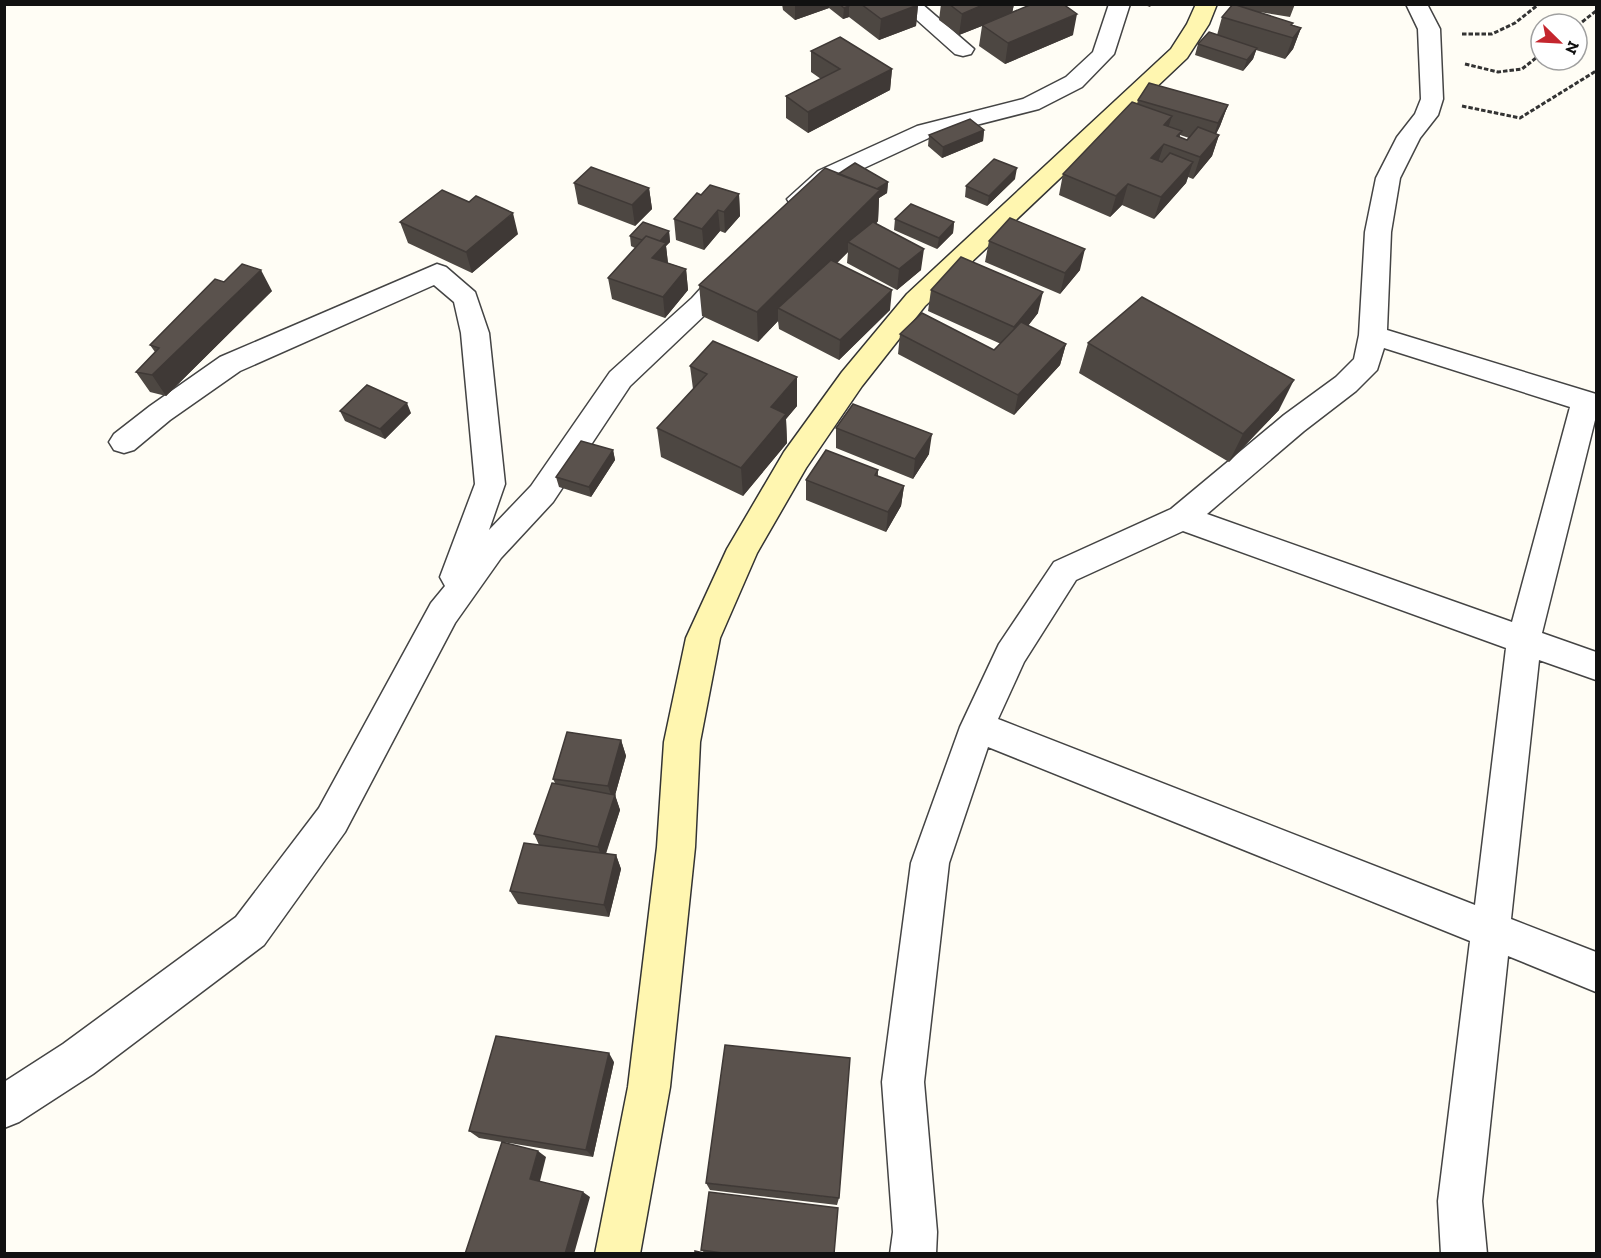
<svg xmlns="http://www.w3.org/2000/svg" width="1601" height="1258" font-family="'Zilla Slab',serif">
<rect width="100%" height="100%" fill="#fffdf5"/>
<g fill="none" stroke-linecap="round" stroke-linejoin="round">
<g stroke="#444" stroke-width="3">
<path id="street" d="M899 4H922L974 49 971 54 963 56 955 54Z
M1109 4H1130L1114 54 1082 87 1039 109 933 136 836 181 808 204 799 207 790 204 787 199 818 171 917 126 1023 99 1066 77 1093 52Z
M1406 4H1427L1440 29 1443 99 1438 115 1420 138 1400 178 1391 232 1387 330 1596 394V416L1542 633 1596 652V680L1539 660 1511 919 1596 952V992L1508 956 1482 1201 1487 1254H1441L1438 1201 1470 941 988 747 949 863 924 1082 937 1232 936 1254H890L893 1232 882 1082 911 863 960 727 999 644 1054 562 1171 509 1284 415 1336 377 1354 359 1359 335 1365 232 1376 178 1397 137 1415 114 1421 99 1418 29ZM1384 348 1570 407 1512 622 1207 514 1304 431 1356 391 1377 370ZM1183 531 1506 648 1475 905 998 719 1024 662 1076 580Z
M731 262 740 265 744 271 740 277 710 310 630 386 553 502 501 558 455 623 345 832 264 945 93 1074 19 1122 4 1128V1082L63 1044 236 917 319 808 431 603 445 586 440 577 475 484 461 333 454 302 434 285 240 371 170 420 134 450 124 453 114 450 109 442 114 434 150 406 220 357 437 264 446 267 475 292 489 333 505 484 489 530 531 486 610 372 692 298 722 265Z"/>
</g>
<g stroke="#333" stroke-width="3">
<path id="secondary" d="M1196 4H1217L1209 24 1187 58 925 306 862 386 806 468 757 553 720 638 700 742 695 847 670 1087 640 1254H595L628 1087 657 847 664 742 686 638 727 549 784 452 842 372 907 294 1171 49 1187 24Z"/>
</g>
<path stroke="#333" stroke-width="3" stroke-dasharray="4.5 2" stroke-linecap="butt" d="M1577 26 1596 11
M1462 34H1492L1515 23 1539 4
M1465 64 1498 72 1522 69 1541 54
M1462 106 1520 118 1596 71"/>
<use href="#street" fill="#fff" fill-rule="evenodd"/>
<use href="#secondary" fill="#fff6b0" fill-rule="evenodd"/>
</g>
<path fill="#4d4742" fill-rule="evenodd" d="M782 4 918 5 916 26 879 40 849 17 843 19 829 8 795 20 783 10Z
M941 4H1014L1012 13 1073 35 1005 64 979 46 982 26 959 35 939 20Z
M1142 4H1152L1150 7Z
M1231 4H1295L1290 17 1259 12 1301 28 1293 49 1285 59 1256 50 1253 59 1243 71 1195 55 1198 44 1217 35 1222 17 1231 7Z
M811 51 892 69 890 90 808 133 786 118V96L821 79 811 72Z
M1138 100 1228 105 1220 126 1216 134 1219 135 1212 156 1193 179 1188 177 1186 183 1154 219 1122 205 1110 217 1059 195 1063 174 1137 104ZM1180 135 1189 138 1187 140 1180 137Z
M984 130 983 141 942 158 928 146 929 135Z
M838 174 888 182 887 193 879 198 878 221 876 224 921 270 897 290 847 263 848 252 837 263 890 310 839 360 779 329 778 321 758 342 702 316 699 285Z
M1015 179 987 206 965 197 966 186Z
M574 183 649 188 652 209 635 226 578 204Z
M739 194 740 216 725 233 720 231 704 250 676 240 674 219 701 195Z
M895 219 954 222 953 233 937 249 894 230Z
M400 222 518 234 472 273 408 243Z
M669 231 670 242 666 246 668 263 686 269 688 290 665 318 612 299 608 278 635 248 631 246 630 236Z
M989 241 1080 270 1060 294 985 262Z
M224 282 272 291 166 396 150 392 136 372 155 352 150 345Z
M931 290 1038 313 1028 326 1066 344 1060 365 1014 415 898 354 900 334 994 350 1001 344 928 311Z
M1088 343 1279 410 1229 462 1079 373Z
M690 366 797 406 786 419 787 443 743 496 661 457 657 428 693 389Z
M340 411 411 413 385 439 345 421Z
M836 428 929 454 913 479 836 448Z
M613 450 615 460 591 497 559 487 556 477Z
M878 470V476L904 486 901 506 886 532 806 500V480Z
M621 740 626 756 615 795 620 810 606 854 616 855 621 869 609 917 518 904 510 891 539 845 534 834 555 783 553 779Z
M614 1062 593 1157 479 1138 469 1131Z
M706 1183 839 1198 837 1205 710 1190Z
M701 1250 834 1254H695L705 1253Z"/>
<path fill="#3f3936" d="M795 4H829V8L795 20Z
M985 4H1014L1012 14 959 35 962 14Z
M918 5 916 26 879 40 881 19Z
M849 6V17L843 19 844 8Z
M1077 14 1073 35 1005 64 1008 43Z
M1301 28 1293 49 1285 59 1293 38Z
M1257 48 1253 59 1243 71 1247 60Z
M892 69 890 90 808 133V112Z
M1228 105 1220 126 1211 144 1218 123Z
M1172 116 1165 138 1164 125Z
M984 130 983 141 942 158 943 147Z
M1219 135 1212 156 1193 179 1200 157Z
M1164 144 1157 165 1151 158Z
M1193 162 1186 183 1154 219 1161 197Z
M1017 168 1015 179 987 206 989 196Z
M888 182 887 193 879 198 878 221 854 245 848 242V252L787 312 778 308V321L758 342 757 312 871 193Z
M1128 184 1122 205 1110 217 1116 196Z
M649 188 652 209 635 226 632 205Z
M739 194 740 216 725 233 724 212Z
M718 210 720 231 704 250 702 229Z
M513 213 518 234 472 273 466 252Z
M954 222 953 233 937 249 939 238Z
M669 231 670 242 666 246 668 264 652 258 656 245Z
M924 249 921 270 897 290 899 269Z
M1085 249 1080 270 1060 294 1065 273Z
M686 269 688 290 665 318 663 297Z
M261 270 272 291 166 396 152 375Z
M892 290 890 310 839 360 840 340Z
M1043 292 1038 313 1010 348 1014 327Z
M1066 344 1060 365 1014 415 1018 395Z
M797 377V406L786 419 787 443 743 496 741 468 771 407Z
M1294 380 1279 410 1229 462 1243 434Z
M407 403 411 413 385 439 380 429Z
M932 434 929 454 913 479 915 459Z
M613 450 615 460 591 497 589 487Z
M904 486 901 506 886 532 888 512Z
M621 740 626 756 614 799 615 795 620 810 603 861 598 847 613 801 608 786Z
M616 855 621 869 609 917 604 905Z
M609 1053 614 1062 593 1157 586 1150Z
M538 1151 546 1157 539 1185 530 1179Z
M583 1192 590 1197 574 1254H565Z"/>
<path fill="#5a524d" stroke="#3f3936" stroke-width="1.5" d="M839 4H849V6L844 8Z
M861 4H917L918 5 881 19Z
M949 4H985L962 14Z
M1032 4H1063L1077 14 1008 43 982 25Z
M1233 4 1293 23 1291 25 1301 28 1293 38 1222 17Z
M1209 32 1257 48 1247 60 1198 44Z
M840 37 892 69 808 112 786 96 840 69 811 51Z
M1149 83 1228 105 1218 123 1138 100Z
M1132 102 1172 116 1164 125 1182 131 1177 136 1187 140 1198 127 1219 135 1200 157 1164 144 1151 158 1162 162 1170 153 1193 162 1161 197 1128 184 1116 196 1063 174Z
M970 119 984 130 943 147 929 135Z
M994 159 1017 168 989 196 966 186Z
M855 163 888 182 877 189 838 174Z
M591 167 649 188 632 205 574 183Z
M825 168 880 190 757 312 699 285Z
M710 185 739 194 724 212 718 210 702 229 674 219 697 193 701 195Z
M442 190 469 202 476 196 513 213 466 252 400 222Z
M911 204 954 222 939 238 895 219Z
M1010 218 1085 249 1065 273 989 241Z
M643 222 669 231 660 241 646 236 642 240 630 236Z
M873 222 924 249 899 269 848 242Z
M646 236 666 243 652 258 686 269 663 297 608 278Z
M961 257 1043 292 1014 327 931 290Z
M831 260 892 290 840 340 778 308Z
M242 264 261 270 152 375 136 372 159 348 150 345 215 279 224 282Z
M1142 297 1294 380 1243 434 1088 343Z
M922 313 994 350 1021 322 1066 344 1018 395 900 334Z
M713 341 797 377 771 407 786 414 741 468 657 428 707 374 690 366Z
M367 385 407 403 380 429 340 411Z
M853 404 932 434 915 459 836 428Z
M581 441 613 450 589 487 556 477Z
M826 450 878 470 875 475 904 486 888 512 806 480Z
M567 732 621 740 608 786 553 779Z
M552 783 615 795 598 847 534 834Z
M524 843 616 855 604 905 510 891Z
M496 1036 609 1053 586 1150 469 1131Z
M725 1045 850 1058 839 1198 706 1183Z
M502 1142 538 1151 530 1179 583 1192 565 1254H465Z
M709 1192 838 1208 834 1254H730L701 1250Z
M695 1251 708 1254H695Z"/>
<rect width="1601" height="1258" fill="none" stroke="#111111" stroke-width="12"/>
<g transform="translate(1559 42) rotate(114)"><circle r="28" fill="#ffffff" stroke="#a0a0a0" stroke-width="1.5"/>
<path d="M0-4.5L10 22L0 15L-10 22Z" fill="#c4262e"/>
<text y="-9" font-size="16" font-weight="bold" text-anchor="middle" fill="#111111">N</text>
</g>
</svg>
